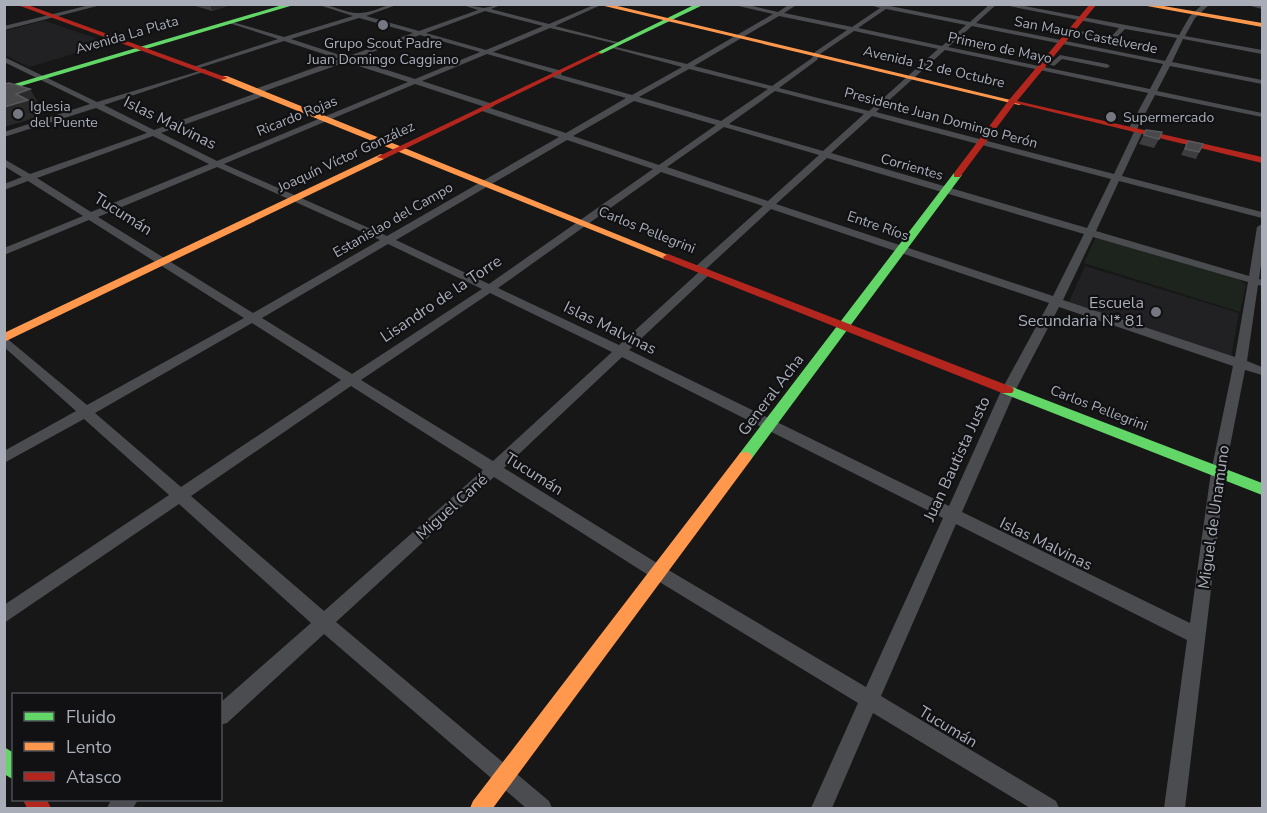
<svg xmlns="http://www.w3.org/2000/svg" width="1267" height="813" font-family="'Nunito Sans',sans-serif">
<rect width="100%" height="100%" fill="#171717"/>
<path fill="#212123" d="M42 21H45L110 43 29 67 5 55V31Z
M1085 266 1239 313 1231 357 1069 302Z"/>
<path fill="#1d241e" d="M1096 237 1238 278 1246 285 1240 312 1084 263Z"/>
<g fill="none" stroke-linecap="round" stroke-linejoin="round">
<path fill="#4b4c50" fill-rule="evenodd" d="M4 4H10L4 7Z
M94 4H105L4 30V26Z
M316 4C331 4 347 14 360 13 373 13 385 4 399 4L366 16 419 31 478 10 460 4 484 8 503 4 491 9 549 24 596 4H603L555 26 621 43V45L550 28 493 52 562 71 561 75 632 95 682 67 612 48V46L687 64 773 14 730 4H744L778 12 790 4H798L784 13 852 27 880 8 866 4H893L890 6 970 22 990 4H997L976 23 1165 61 1177 38 1125 29 1114 40 1081 34 1079 31 1112 36 1119 28 999 4H1014L1179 35 1190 16 1203 4H1210L1195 18 1185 36 1262 50V54L1183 39 1172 62 1262 80V84L1170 66 1157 91 1262 113V117L1155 95 1137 129 1143 131 1122 176 1262 212V218L1119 181 1096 231 1249 276 1257 227 1262 224V257L1259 279 1262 280V286L1258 285 1247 361 1262 367V375L1245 370 1225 472 1185 808H1164L1187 640 956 524 881 696 1056 801 1059 808H1030L873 713 832 808H811L858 703 653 578 494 477 336 622 549 801 552 808H526L324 634 227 723 220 725V703L311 623 179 504 4 623V605L169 495 84 419 4 463V451L76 411 4 347V336L87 405 244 318 89 220 4 255V248L83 216 28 181 4 190V184L22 177 4 166V159L30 174 147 133 96 108 4 137V132L90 104 4 62V57L97 102 206 69V71L104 105 154 130 257 93 255 89 339 59 284 41 199 68 193 67 278 39 229 23V21L284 37 353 16ZM886 9 966 25 942 46 858 28ZM485 11 543 26 486 50 426 33ZM779 16 847 30 815 52 812 58 772 86 694 66ZM359 18 413 33 346 57 291 39ZM972 26 1163 64 1150 89 948 47ZM854 31 938 49 869 111 779 88 817 60 820 54ZM420 35 480 52 415 79 353 59ZM945 50 1148 93 1128 130 1134 132 1114 174 876 112ZM487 54 553 73 552 77 626 98 566 133 490 108 494 106 493 104 422 81ZM346 62 408 82 217 161 161 133 267 95 265 91ZM689 69 768 89 721 121 639 97ZM415 84 485 107 481 109 482 111 559 137 387 236 224 164ZM775 91 864 114 823 151 729 124ZM634 101 716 125 659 165 573 136ZM872 116 1111 179 1087 228 831 153ZM724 127 819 155 768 201 667 167ZM153 136 209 164 91 212 37 178ZM567 140 653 169 489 284 396 240ZM827 158 1084 234 1053 296 776 204ZM217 167 380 240 253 313 98 217ZM661 172 763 206 695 267V271L699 272 619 345 498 288ZM771 209 1049 303 1001 391 949 506 629 350 710 274V270L706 269ZM1093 237 1248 282 1235 357 1063 300ZM388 244 482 289 352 374 262 318ZM490 293 612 352 493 461 361 380ZM1059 307 1233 366 1211 472 1190 623 962 512 1015 391ZM252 323 341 380 181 487 95 413ZM622 357 943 518 866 687 665 568 504 468ZM351 386 483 470 324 611 191 496Z
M1246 4 1262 5V9L1247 5Z
M1060 55 1107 64 1110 66 1107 68 1062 59 1054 66 1042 62 1045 60 1052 62Z
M111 800H138L133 808H107Z"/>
<path fill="#63d668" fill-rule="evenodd" d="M286 4H297L4 91V87Z
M696 4H705L601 54 596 53Z
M954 173 962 175 750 461H740L738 457 740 453Z
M1007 385 1262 483V495L1002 393 1000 390 1002 387Z
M4 747 14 753V780L4 774Z"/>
<path fill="#ff974d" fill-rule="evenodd" d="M596 4H609L1023 103 1019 105Z
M1136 4H1152L1262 23V27Z
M221 76H227L673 257 668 260 664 259 221 80Z
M381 154 385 157 384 159 4 342V333Z
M745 452 750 453 752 457 750 461 493 808H470L473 801 740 453Z"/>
<path fill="#b3261e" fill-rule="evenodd" d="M15 4H25L228 78 221 80Z
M1090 4H1097L1017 101 1262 157V163L1015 103 960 177H954V173L1009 100Z
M597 52 602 53 384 159 377 157Z
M668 254 1012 387 1014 390 1012 393H1002L664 259 663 257Z
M23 800H47L51 808H27Z"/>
</g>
<path fill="#3d3d3f" d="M189 4H234L212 11Z
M1146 130 1159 139 1154 148 1139 144Z
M1188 141 1203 144 1196 159 1181 155Z"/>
<path fill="#29292a" d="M210 4H234L212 11Z
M30 89 40 106 33 108 38 117 4 127V107L16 94Z"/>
<path fill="#49494c" stroke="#58595d" stroke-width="1.5" d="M9 83 30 89 16 94 28 100 4 107V84Z
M1146 130 1162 132 1159 139 1144 135Z
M1188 141 1203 144 1199 152 1185 149Z"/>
<g fill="#757880" stroke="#111113" stroke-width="2">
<circle cx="383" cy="25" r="6"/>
<circle cx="18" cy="114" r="6"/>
<circle cx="1111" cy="117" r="6"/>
<circle cx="1156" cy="312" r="6"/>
</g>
<g text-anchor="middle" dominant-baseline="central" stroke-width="4.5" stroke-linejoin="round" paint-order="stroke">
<g font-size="14" fill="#a8adb8" stroke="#111113">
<text transform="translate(127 35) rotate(-16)">Avenida La Plata</text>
<text transform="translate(1086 35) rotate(11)">San Mauro Castelverde</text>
<text transform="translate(1000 48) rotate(12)">Primero de Mayo</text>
<text transform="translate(934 67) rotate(13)">Avenida 12 de Octubre</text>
<text transform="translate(297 116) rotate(-22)">Ricardo Rojas</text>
<text transform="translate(941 118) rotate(15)">Presidente Juan Domingo Perón</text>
<text transform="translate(346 157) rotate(-25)">Joaquín Víctor González</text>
<text transform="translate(912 167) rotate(16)">Corrientes</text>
<text transform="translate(393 220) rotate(-30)">Estanislao del Campo</text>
<text transform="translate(878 226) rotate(19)">Entre Ríos</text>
<text transform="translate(647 230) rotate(22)">Carlos Pellegrini</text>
<text transform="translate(1099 408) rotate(21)">Carlos Pellegrini</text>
</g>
<g font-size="14" fill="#a8adb8" stroke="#111113" text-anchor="start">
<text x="383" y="43" text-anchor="middle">Grupo Scout Padre<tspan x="383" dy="16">Juan Domingo Caggiano</tspan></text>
<text x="30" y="106">Iglesia<tspan x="30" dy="16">del Puente</tspan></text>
<text x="1123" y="117">Supermercado</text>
</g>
<g font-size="16" fill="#a8adb8" stroke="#111113">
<text transform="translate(170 123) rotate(26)">Islas Malvinas</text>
<text transform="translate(123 214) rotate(32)">Tucumán</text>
<text transform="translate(441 299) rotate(-34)">Lisandro de la Torre</text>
<text transform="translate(610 328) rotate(26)">Islas Malvinas</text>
<text transform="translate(771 395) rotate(-53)">General Acha</text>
<text transform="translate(957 459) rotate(-65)">Juan Bautista Justo</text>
<text transform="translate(534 474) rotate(32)">Tucumán</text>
<text transform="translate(452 507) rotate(-42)">Miguel Cané</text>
<text transform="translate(1214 517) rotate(-82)">Miguel de Unamuno</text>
<text transform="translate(1046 544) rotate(26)">Islas Malvinas</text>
<text transform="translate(948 727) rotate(31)">Tucumán</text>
</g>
<g font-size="16" fill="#a8adb8" stroke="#111113" text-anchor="end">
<text x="1144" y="303">Escuela<tspan x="1144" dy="18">Secundaria N* 81</tspan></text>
</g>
</g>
<rect width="1267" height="813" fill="none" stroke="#a8adb8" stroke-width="12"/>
<rect x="12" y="693" width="210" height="108" fill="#111113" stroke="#4d4f55" stroke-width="1.5"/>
<rect x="24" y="712" width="30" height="9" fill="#63d668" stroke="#4d4f55" stroke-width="1.5"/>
<text x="66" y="723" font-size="18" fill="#a8adb8">Fluido</text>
<rect x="24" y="742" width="30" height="9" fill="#ff974d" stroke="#4d4f55" stroke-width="1.5"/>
<text x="66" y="753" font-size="18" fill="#a8adb8">Lento</text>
<rect x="24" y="772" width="30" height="9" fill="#b3261e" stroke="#4d4f55" stroke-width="1.5"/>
<text x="66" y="783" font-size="18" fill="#a8adb8">Atasco</text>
</svg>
